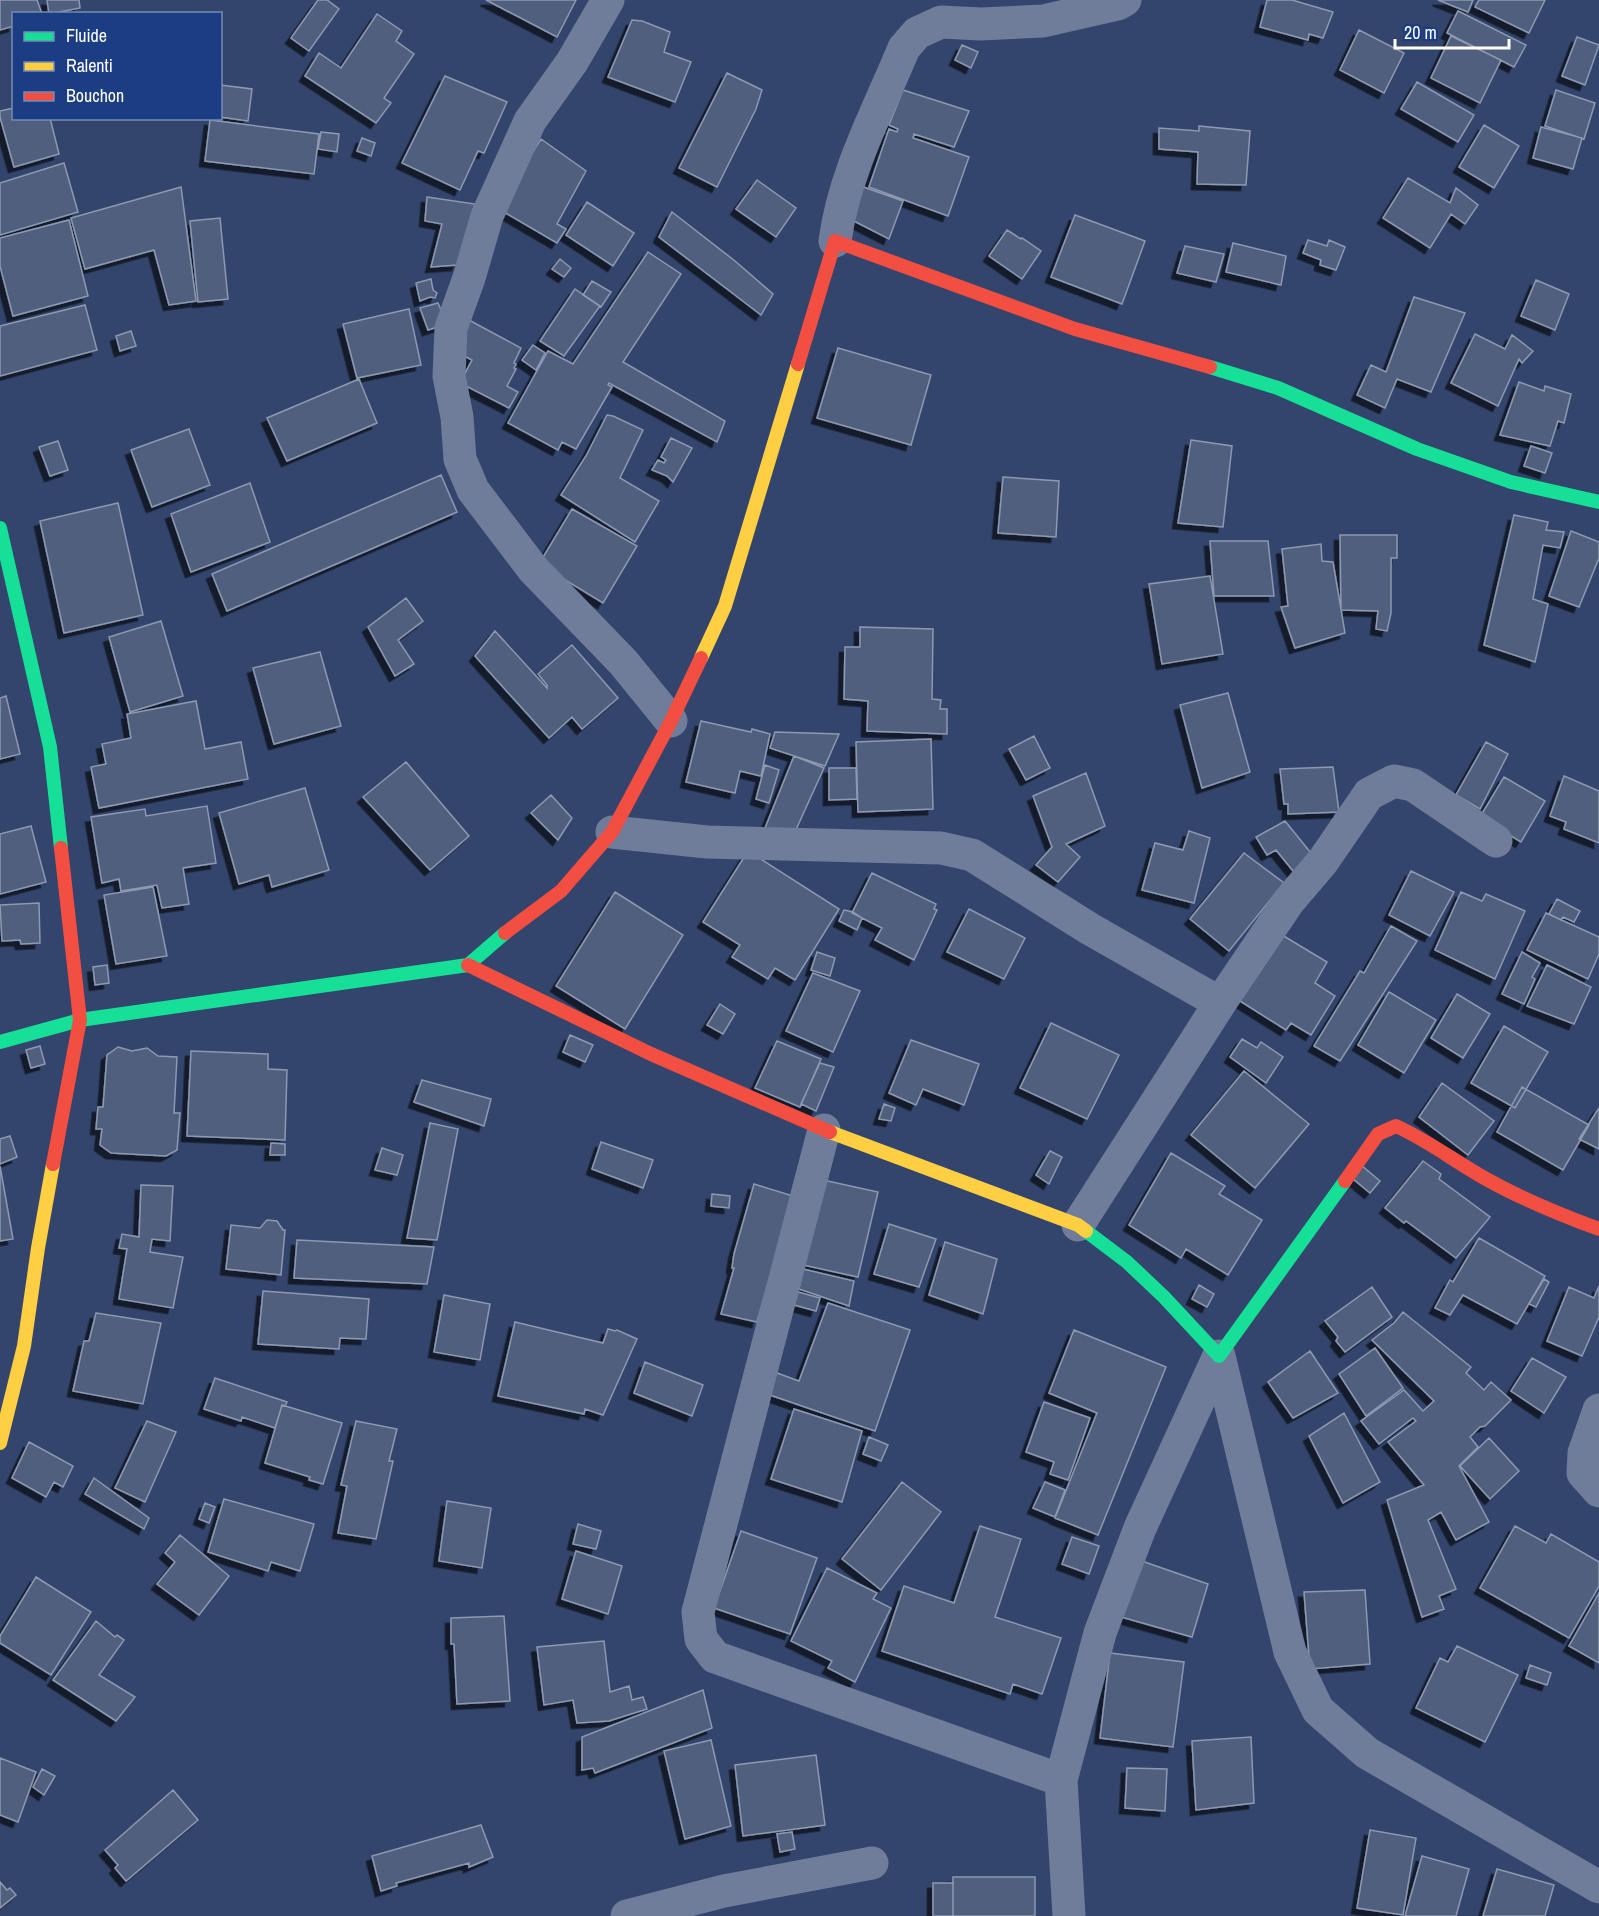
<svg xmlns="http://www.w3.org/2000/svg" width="1599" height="1916" font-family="'Archivo Narrow',sans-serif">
<defs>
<filter id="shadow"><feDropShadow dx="-5.5" dy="5.5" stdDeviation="0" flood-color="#0009"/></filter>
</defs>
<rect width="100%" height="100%" fill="#33456c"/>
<path fill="#4f5e7d" stroke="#8d99b0" stroke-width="1.5" filter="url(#shadow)" d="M0 0H37L42 14H14V26L0 30Z
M47 0H79L80 8 49 14Z
M318 0H327L339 9 309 51 291 38Z
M486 0H576L557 37Z
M1267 0H1292L1333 12 1323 38 1309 34 1308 40 1260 27Z
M1438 0H1473L1468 12Z
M1479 0H1545L1529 33 1475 7Z
M1458 11 1526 45 1514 67 1447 33Z
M377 14 402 31 396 41 414 54 384 98 391 103 376 123 305 76 319 53 341 68Z
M632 20 642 21 670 32 664 52 691 62 675 102 608 77Z
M1359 30 1404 53 1384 93 1340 70Z
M1451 36 1501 60 1480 103 1431 78Z
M1577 37 1599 45 1585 85 1562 76Z
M962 45 978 52 971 68 955 60Z
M727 73 762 90 756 109 717 187 679 168Z
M445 76 507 102 484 153 478 151 460 190 402 163Z
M1417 82 1474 115 1458 142 1401 109Z
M220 85 252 89 248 121 220 117Z
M903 90 969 111 954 147 914 134 913 138 969 157 948 216 869 187 889 129 897 132 898 129 889 125Z
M1556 90 1595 103 1584 139 1545 126Z
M14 108V118H50L59 154 14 167 0 117V111Z
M210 120 319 134 314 174 205 161Z
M1484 125 1519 146 1494 188 1459 167Z
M1199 126 1250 131 1246 185 1197 184 1198 152 1159 149V128L1199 131Z
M1541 127 1582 138 1573 169 1533 158Z
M321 132 339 134 337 152 318 149Z
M362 138 375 143 371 156 357 151Z
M541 139 586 171 557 224 566 229 557 243 497 208Z
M64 163 78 212 0 235V183Z
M1408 178 1450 203 1456 188 1478 205 1465 224 1451 214 1430 248 1383 218Z
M757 180 796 208 776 237 736 209Z
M852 183 903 201 889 239 850 219Z
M181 187 196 301 169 305 154 250 85 269 71 218Z
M427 197 475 204 457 265 431 267 442 224 425 221Z
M587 202 634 233 613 266 566 235Z
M672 212 735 261 773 294 761 315 659 237Z
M1075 215 1145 241 1122 304 1051 277Z
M220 218 228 299 198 302 190 221Z
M69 220 88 296 13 316 0 266V238Z
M1007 230 1021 239 1022 238 1041 251 1022 279 989 256Z
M1308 240 1327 246 1329 240 1345 247 1336 270 1320 265 1321 260 1303 253Z
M1233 243 1286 256 1281 285 1226 272Z
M1185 246 1224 254 1216 282 1177 273Z
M648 252 681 274 623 362 725 421 717 442 609 383 608 385 612 387 576 449 562 442 558 450 508 423 548 351 573 364Z
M560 259 571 268 564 277 552 269Z
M431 279 433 290 437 293 435 298 430 297 420 301 416 283Z
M1536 280 1569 294 1555 330 1521 316Z
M592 281 611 292 601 307 583 295Z
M575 289 600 306 564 356 540 341Z
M1414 297 1465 313 1431 392 1397 379 1385 408 1357 395 1371 365 1386 372Z
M438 303 447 324 428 330 420 308Z
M85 305 97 350 0 376V326Z
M409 309 421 365 357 378 343 324Z
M467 319 521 348 514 363 516 364 514 368 516 369 507 386 518 392 509 408 460 383 472 360 451 349Z
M131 331 136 346 120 351 116 336Z
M1475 334 1505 349 1512 335 1533 351 1522 363 1519 359 1498 406 1451 383Z
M533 345 545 353 536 370 522 360Z
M838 348 931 375 911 445 817 418Z
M359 379 377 423 287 461 267 418Z
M1519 382 1544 391 1545 386 1571 394 1564 423 1558 421 1550 446 1500 435Z
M607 415 613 416 643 430 620 478 659 501 635 542 561 495 586 456Z
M189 429 210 485 152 507 131 450Z
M671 438 692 448 673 482 667 476 652 470 658 460 664 463 666 460 661 457Z
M1191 440 1232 446 1223 527 1178 523Z
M58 441 68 470 50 476 39 447Z
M1531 446 1552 453 1545 473 1524 466Z
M441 475 457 512 227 611 212 574Z
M1003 477 1059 481 1056 537 998 533Z
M250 483 270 542 191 572 171 514Z
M118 503 143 615 64 633 40 521Z
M572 509 637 546 603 603 539 564Z
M1514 515 1548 522 1546 530 1564 532 1560 548 1543 545 1533 599 1548 604 1535 662 1484 645Z
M1571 531 1599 542V558L1579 607 1549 596Z
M1340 535H1397V558H1391V613L1387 631 1376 629 1378 611 1341 610Z
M1210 541H1268L1274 596H1214Z
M1321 544 1322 561 1333 562 1345 633 1295 648 1281 607 1288 606 1282 549Z
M1210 576 1223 654 1162 664 1149 584Z
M406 598 423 621 398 640 414 664 395 676 368 627Z
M161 621 183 696 130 712 109 637Z
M860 627 933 629 932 699 941 700 940 709H947V734L867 731 868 701 844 699 845 647H860Z
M495 631 547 688V685L538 674 572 645 618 698 582 729 572 717 549 738 475 656Z
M320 652 341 726 274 744 253 668Z
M1228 693 1250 772 1202 788 1180 705Z
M6 696 20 754 0 759V698Z
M196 701 205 749 241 742 248 779 99 808 91 767 106 764 102 744 131 738 127 714Z
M701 721 751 732 752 729 770 734 761 776 740 771 735 793 686 782Z
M775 732 839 734 825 766 770 748Z
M1034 736 1050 768 1026 780 1009 749Z
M931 739 933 809 858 812 856 742Z
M1486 742 1508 754 1480 809 1456 795Z
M794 756 824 768 794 834 763 833Z
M406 762 469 836 430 870 363 797Z
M765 765 779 770 769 803 756 799Z
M1333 767 1339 812 1288 814V804H1284L1280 769Z
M829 768H856L857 799 829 800Z
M1086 773 1105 826 1066 844 1080 857 1058 882 1036 865 1052 847 1033 796Z
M1564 776 1599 791V843L1564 829 1566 822 1550 816Z
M1504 777 1545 801 1521 842 1480 817Z
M305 788 329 870 272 887 269 875 239 884 219 813Z
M551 795 572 818 558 840 531 813Z
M207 806 216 863 183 868 189 904 162 908 157 885 121 891 119 879 102 883 91 817 145 809 146 816Z
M1285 821 1315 858 1298 877 1276 850 1267 855 1256 837Z
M31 826 46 882 0 894V834Z
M1189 831 1210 838 1194 903 1142 890 1155 843 1183 850Z
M748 851 839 909 795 980 775 968 768 979 732 957 740 945 703 922Z
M1244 853 1284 883 1229 951 1190 919Z
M1411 871 1454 892 1430 936 1389 915Z
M872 873 936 904 934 909 937 910 914 960 875 940 882 928 852 913Z
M153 887 167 956 116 964 104 895Z
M615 892 683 935 625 1029 556 986Z
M1461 892 1482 901 1486 894 1525 911 1495 979 1435 950Z
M1557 899 1580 911 1574 922 1563 917 1561 920 1549 914Z
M39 903 40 943 21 944 20 940 2 941 0 905Z
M969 909 1025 938 1004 979 947 952Z
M844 910 853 912 862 918 857 930 839 921Z
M1546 913 1599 937V954L1588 979 1527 950Z
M1391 926 1417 941 1340 1061 1314 1046 1360 971 1364 973Z
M1282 935 1327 962 1315 983 1335 996 1311 1035 1291 1023 1286 1030 1240 1001Z
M817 952 835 958 830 976 811 970Z
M1522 952 1540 963 1532 977 1535 979 1524 1004 1502 994Z
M107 965 109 983 95 985 93 967Z
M1547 965 1591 987 1574 1024 1527 1006Z
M813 973 860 991 833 1052 786 1031Z
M1389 992 1436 1020 1404 1073 1358 1045Z
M1457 994 1490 1014 1463 1058 1431 1038Z
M720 1004 735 1014 723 1034 707 1025Z
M1051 1023 1119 1055 1087 1119 1020 1088Z
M1504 1026 1548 1052 1515 1108 1471 1083Z
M570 1035 593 1045 585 1062 563 1052Z
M1242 1039 1257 1048 1261 1042 1283 1057 1266 1083 1230 1057Z
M911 1040 979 1064 964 1105 923 1089 916 1105 889 1093Z
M777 1041 821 1059 800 1107 755 1088Z
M40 1046 45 1064 31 1068 26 1050Z
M118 1047 132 1051 147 1048 158 1056 177 1057 174 1113H180L177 1150 166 1156 111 1153 100 1145 102 1129H96L98 1107H103L107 1055Z
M191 1051 268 1054V1069L287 1070 285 1140 187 1136Z
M820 1063 834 1067 816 1111 801 1104Z
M1244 1071 1309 1124 1255 1188 1191 1135Z
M422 1080 491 1099 484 1126 414 1102Z
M1442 1083 1494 1121 1468 1155 1419 1117Z
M1522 1087 1589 1125 1563 1170 1497 1132Z
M884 1104 895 1108 891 1121 879 1119Z
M1599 1108V1149L1579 1139Z
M430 1123 458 1129 437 1240 407 1238Z
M10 1136 17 1157 0 1164V1139Z
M601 1142 653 1160 643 1188 592 1169Z
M271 1143 285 1144V1155H270Z
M382 1148 403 1155 397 1175 375 1170Z
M1050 1151 1062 1157 1049 1184 1036 1175Z
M1171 1153 1225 1186 1219 1194 1262 1220 1228 1275 1186 1249 1181 1258 1129 1225Z
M1423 1161 1441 1174 1439 1179 1490 1217 1456 1258 1406 1221 1404 1223 1385 1208Z
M1361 1165 1380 1181 1370 1193 1352 1178Z
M0 1166 13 1239 0 1241Z
M823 1180 878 1192 858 1277 803 1265Z
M754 1184 793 1196 757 1322 721 1314 734 1268H732L734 1254Z
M141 1185 173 1186 170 1241 152 1239 150 1252 183 1257 173 1308 119 1299 127 1249 119 1248 122 1234 139 1237Z
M712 1194 730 1196 729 1208 711 1206Z
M267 1220 277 1221 283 1230H285L281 1275 226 1269 231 1225 260 1228Z
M889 1224 936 1239 919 1287 874 1274Z
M1479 1238 1545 1276 1517 1324 1463 1295 1450 1315 1435 1308 1450 1280 1453 1282Z
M297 1240 434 1247 427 1284 294 1278Z
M945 1242 997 1259 983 1314 929 1295Z
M803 1269 854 1281 849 1306 799 1289Z
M1544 1279 1549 1282 1536 1307 1529 1304Z
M1199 1285 1214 1294 1207 1307 1192 1299Z
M1599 1286V1317L1582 1356 1547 1341 1569 1287 1594 1298Z
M1372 1287 1392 1317 1345 1352 1336 1341 1338 1337 1325 1321Z
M263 1291 369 1299 366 1339 340 1338 339 1349 258 1344Z
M798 1292 820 1298 816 1311 794 1305Z
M444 1295 490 1304 480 1360 434 1352Z
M828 1303 910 1330 875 1431 767 1394 777 1373 799 1381Z
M1403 1312 1471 1367 1466 1373 1484 1390 1491 1382 1511 1400 1485 1426 1480 1427 1470 1437 1478 1447 1459 1466 1489 1522 1456 1540 1441 1512 1428 1520 1456 1589 1439 1596 1444 1609 1422 1617 1387 1500 1424 1485 1388 1442 1416 1421 1413 1418 1379 1444 1361 1421 1404 1390 1423 1411 1434 1401 1372 1340 1394 1323Z
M96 1313 161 1323 143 1404 73 1391 84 1341H89Z
M515 1322 603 1343 608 1329 615 1331 617 1330 637 1339 603 1415 585 1409 584 1414 498 1396Z
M1074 1330 1166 1367 1098 1535 1055 1518 1097 1413 1049 1393Z
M1375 1348 1403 1388 1366 1416 1339 1374Z
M1310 1351 1338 1393 1293 1418 1268 1382Z
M1532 1358 1566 1377 1544 1413 1511 1391Z
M645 1362 703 1385 692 1416 634 1393Z
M215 1378 287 1402 285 1406 282 1405 275 1428 242 1417 241 1421 204 1409Z
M1044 1402 1090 1418 1068 1480 1050 1474 1054 1462 1026 1452Z
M282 1405 342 1423 323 1484 309 1480 310 1477 265 1463Z
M794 1409 862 1431 842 1502 771 1479Z
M1344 1413 1380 1482 1343 1503 1309 1436Z
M147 1421 176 1432 145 1502 115 1488Z
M356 1421 397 1429 389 1461H393L376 1539 338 1533 347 1486 341 1485Z
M869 1437 888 1445 881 1461 863 1454Z
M1489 1438 1519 1471 1490 1499 1460 1466Z
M29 1442 73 1466 63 1487 54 1482 46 1497 12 1478Z
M94 1478 149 1518 144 1529 85 1494Z
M902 1482 941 1512 881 1590 842 1559Z
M1045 1482 1065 1490 1055 1517 1033 1508Z
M224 1499 314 1524 300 1571 271 1562 268 1571 208 1552Z
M447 1501 491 1508 482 1568 439 1561Z
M205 1503 215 1507 209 1523 199 1519Z
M578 1524 601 1531 596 1549 573 1544Z
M980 1526 1021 1539 995 1617 1061 1638 1042 1694 1013 1684 1010 1694 882 1651 904 1586 954 1603Z
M1515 1526 1546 1543 1551 1534 1599 1562V1586L1569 1638 1480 1588Z
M741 1531 817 1558 790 1634 714 1608Z
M180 1535 229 1576 199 1615 157 1584 175 1562 165 1553Z
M1072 1537 1099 1546 1089 1574 1062 1564Z
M576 1551 622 1566 608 1614 562 1599Z
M1133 1558 1208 1584 1192 1637 1114 1615Z
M827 1568 877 1593 873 1599 891 1608 855 1682 828 1668 832 1661 791 1641Z
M36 1577 91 1612 51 1675 0 1643V1636Z
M1365 1590 1370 1664 1310 1669 1304 1592Z
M1599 1593V1663L1569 1646Z
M504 1616 510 1701 457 1704 454 1644H451V1618Z
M96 1621 115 1637 117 1635 124 1640 99 1675 135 1697 116 1721 53 1680Z
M604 1641 610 1692 629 1686 632 1700 643 1697 647 1709 609 1721 577 1723 573 1700 544 1705 537 1647Z
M1457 1646 1518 1675 1485 1742 1416 1708 1440 1658 1448 1662Z
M1110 1653 1184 1662 1173 1747 1100 1738Z
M1530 1665 1551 1673 1547 1685 1526 1678Z
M703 1690 712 1728 595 1773 593 1768 582 1770V1737Z
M1251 1737 1254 1803 1196 1810 1192 1741Z
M711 1740 731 1826 685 1839 664 1751Z
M816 1755 825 1825 743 1836 735 1765Z
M0 1758 36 1772 18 1822 0 1815Z
M1127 1768 1167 1769 1165 1811 1125 1808Z
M42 1769 55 1776 44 1795 33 1787Z
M173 1790 198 1820 126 1881 115 1868 118 1865 105 1850Z
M481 1825 493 1857 469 1867V1863L396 1883 397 1886 381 1891 372 1856Z
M1370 1830 1416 1838 1403 1915 1357 1908Z
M792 1832 795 1849 780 1852 777 1834Z
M1422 1856 1469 1869 1456 1916H1405Z
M1497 1869 1554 1885 1545 1916H1483Z
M953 1877H1035V1916H953Z
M0 1882 7 1890 10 1888 16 1895 0 1908Z
M933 1883H953V1916H933Z"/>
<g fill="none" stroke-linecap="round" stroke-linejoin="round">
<path stroke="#6f7c9a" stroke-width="33" d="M608 0 572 62 530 121 487 216 469 278 451 328 449 376 457 417 460 459 473 490 533 569 623 662 671 721
M835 241C844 173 878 111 904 48L917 33 941 22 981 24 1043 21 1118 4 1125 0
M612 832 707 842 941 848 972 855 1090 929 1220 1003
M824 1130 698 1612 701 1639 715 1657 1061 1780 1069 1916
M1078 1225 1220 1003 1289 901 1323 861 1369 794 1394 781 1413 785 1496 841
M1599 1410 1584 1453 1583 1473 1599 1491
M1061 1780 1100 1633 1140 1528 1219 1356 1290 1652 1318 1710 1367 1753 1599 1887
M627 1916 724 1891 872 1863"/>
<path stroke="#16e098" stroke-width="14" d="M1210 367 1278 388 1417 449 1511 482 1599 502
M0 528 50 747 61 848
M0 1042 80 1020 468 965 505 933
M1086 1231 1127 1262 1164 1297 1219 1356 1345 1181"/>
<path stroke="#ffcf43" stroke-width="14" d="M701 658 725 606 798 364
M830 1132 1078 1225 1086 1231
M0 1443 24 1346 38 1248 53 1164"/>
<path stroke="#f24e42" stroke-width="14" d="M798 364 835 241 1075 329 1210 367
M505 933 561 891 612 832 671 721 701 658
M468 965 651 1054 830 1132
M53 1164 80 1020 61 848
M1345 1181 1378 1134 1396 1126C1429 1141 1457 1163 1488 1180 1524 1200 1561 1215 1599 1229"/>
</g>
<rect x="12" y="12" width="210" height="108" fill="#1b3d84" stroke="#768bb5" stroke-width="1.5"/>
<rect x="24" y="32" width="30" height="9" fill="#16e098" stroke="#768bb5" stroke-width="1.5"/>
<text x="66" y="42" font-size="18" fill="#ffffff">Fluide</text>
<rect x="24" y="62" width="30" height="9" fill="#ffcf43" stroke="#768bb5" stroke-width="1.5"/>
<text x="66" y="72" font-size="18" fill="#ffffff">Ralenti</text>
<rect x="24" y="92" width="30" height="9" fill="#f24e42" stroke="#768bb5" stroke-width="1.5"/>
<text x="66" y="102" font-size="18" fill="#ffffff">Bouchon</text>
<path d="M1395 39v9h114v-9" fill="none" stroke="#ffffff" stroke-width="3"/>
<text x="1404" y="39" font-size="18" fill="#ffffff" stroke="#1b3d84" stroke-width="4.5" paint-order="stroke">20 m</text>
</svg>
